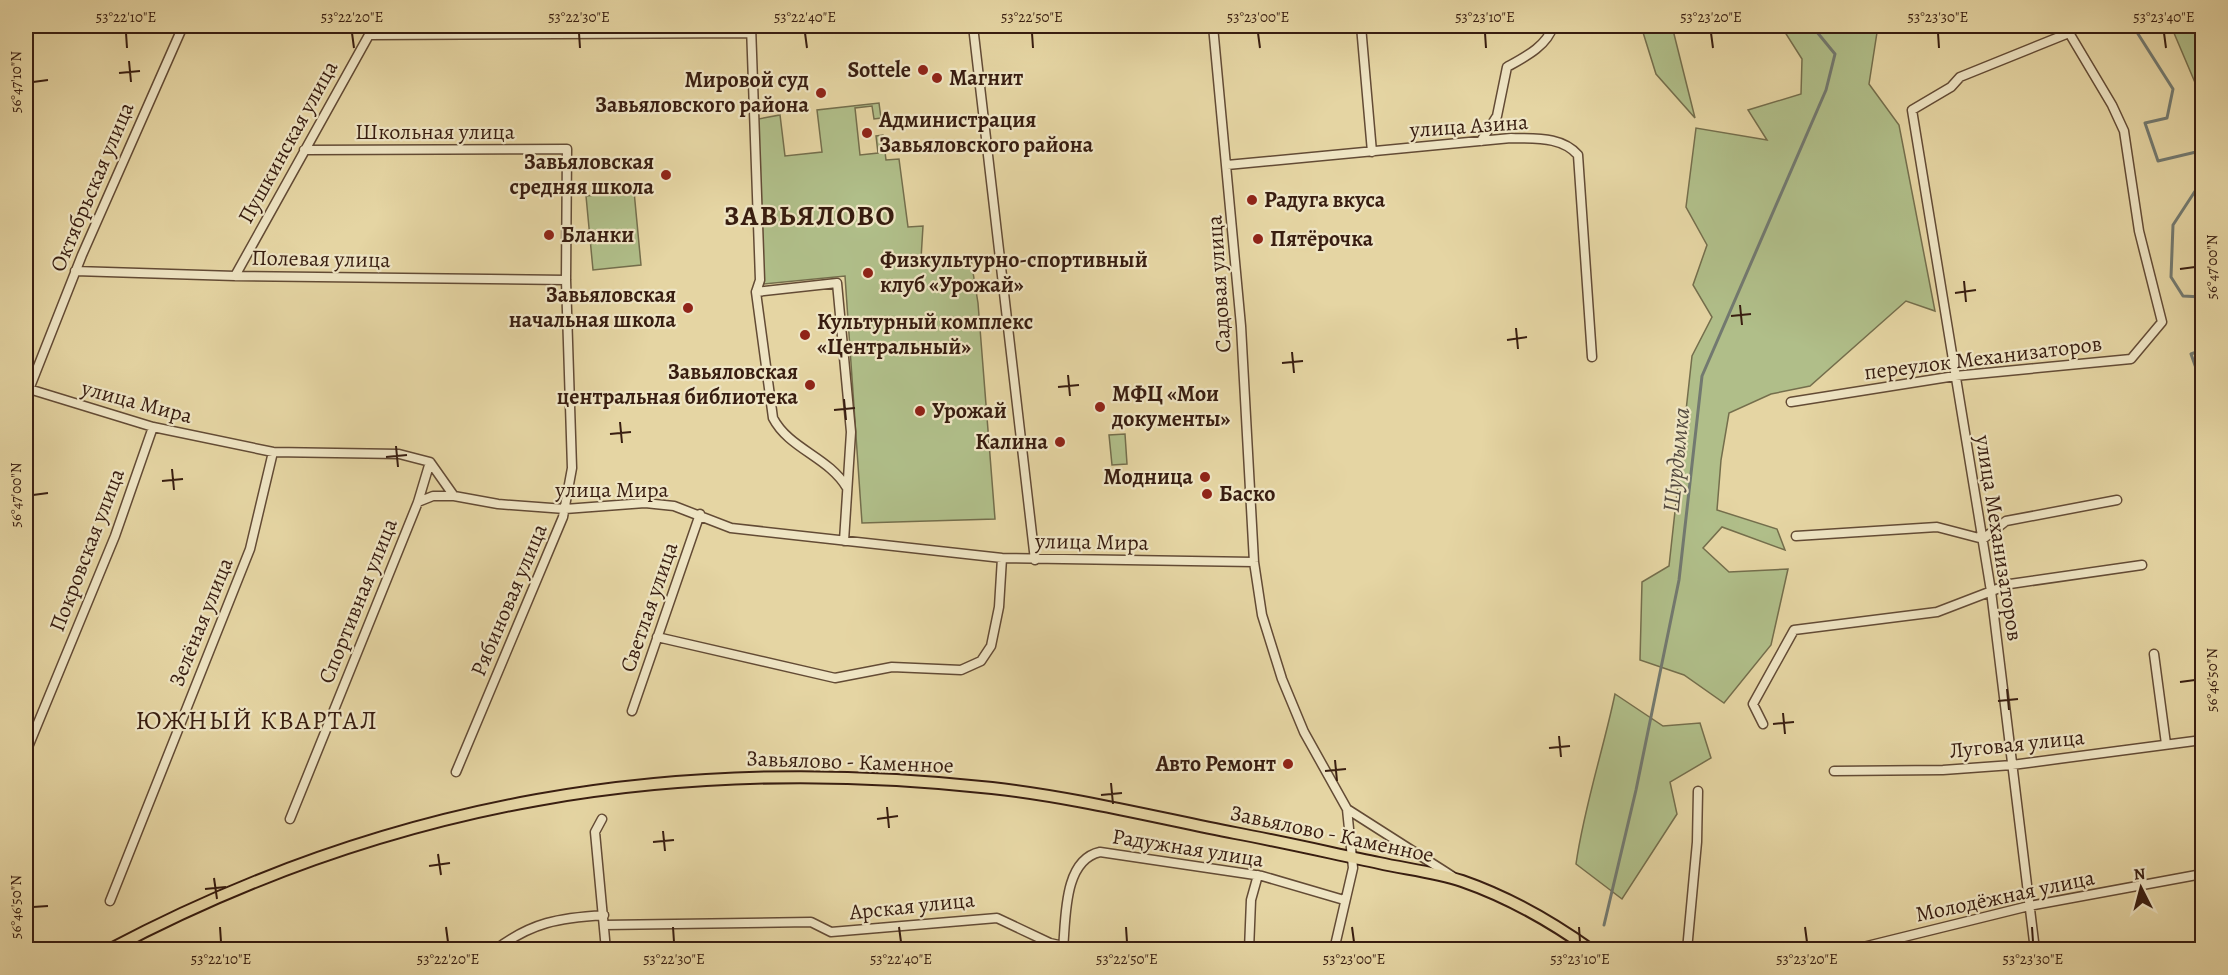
<svg xmlns="http://www.w3.org/2000/svg" width="2228" height="975" font-family="Alegreya,serif">
<rect width="100%" height="100%" fill="#e5d5a3"/>
<filter id="stains"><feTurbulence type="fractalNoise" baseFrequency=".00333" numOctaves="4"/><feColorMatrix values="0 0 0 0 .2 0 0 0 0 .09 0 0 0 0 .02 0 0 0 .5 -.17"/></filter>
<radialGradient id="worn" r=".72"><stop offset=".6" stop-color="#630" stop-opacity="0"/><stop offset="1" stop-color="#630" stop-opacity=".3"/></radialGradient>
<path fill="#b0be89" stroke="#746e4c" stroke-width="1.5" d="M1641 26H1672L1695 118 1656 74Z
M1748 26H1878L1869 84 1899 125 1935 311 1906 301 1810 386 1771 394 1729 413 1721 460 1717 510 1777 529 1785 550 1722 527 1703 548 1729 572 1788 569 1771 645 1724 703 1684 675 1640 660 1642 582 1669 566 1692 356 1712 317 1693 285 1707 245 1686 207 1696 128 1767 140 1748 110 1801 94 1802 59 1783 29 1749 33Z
M2171 26H2202V99Z
M879 103 881 118 874 119 872 106 855 108 860 155 878 153 876 136 883 135 886 160 899 159 908 227 923 226 921 259 964 258 971 260 978 303 995 519 862 523 845 276 764 284 758 119 780 115 785 156 822 152 817 110Z
M634 191 641 265 593 270 586 196Z
M1125 434 1127 464 1112 465 1109 435Z
M1615 694 1663 726 1700 723 1711 758 1670 782 1677 814 1622 899 1576 864C1584 807 1603 751 1615 694Z"/>
<g fill="none" stroke-linecap="round" stroke-linejoin="round">
<path stroke="#727970" stroke-width="3" d="M2133 26 2173 89 2167 118 2145 123 2158 161 2196 152 2201 182 2173 225 2171 277 2183 296 2202 297
M2202 350 2191 354 2202 385
M1604 925 1636 790 1679 580 1702 376 1826 90 1835 54 1812 26"/>
<g stroke="#634b35" stroke-width="11">
<path id="minor" d="M751 26 760 280 756 292 773 418C789 449 829 457 847 488
M973 26 1035 560
M1213 26 1241 326 1254 562 1262 615 1282 679 1304 732 1347 809 1353 868 1334 950
M1361 26 1372 152
M369 35 751 33
M1481 141 1497 116 1507 67C1525 57 1547 46 1553 26
M304 150 567 149 566 280 572 468 563 517 456 772
M1227 165 1511 138C1535 139 1561 136 1578 155L1592 357
M75 271 235 276 566 280
M235 276 374 26
M756 292 837 283 851 432 844 541
M29 389 153 427 273 452 399 454 430 462 454 496 498 504 565 509 645 503 674 506 731 528 1002 558 1254 562
M26 397 82 255 183 26
M1791 402 1955 376 2131 359 2162 322 2139 231 2124 131 2112 105 2065 26
M418 502 433 496H454
M1796 536 1937 527 1983 539 2006 521 2117 500
M657 637 835 678 892 667 961 670 981 661 991 646 999 607 1002 558
M2154 654 2166 744
M632 711 700 514
M1763 724 1753 704 1794 630 1937 612 2010 584 2142 565
M26 752 115 536 153 427
M1834 771 1943 770 2012 765 2202 740
M1347 809 1452 876
M290 819 418 502 430 462
M602 819 595 832 606 950
M110 901 250 549 273 452
M604 925 811 922 831 932 997 918 1050 943 1063 946
M1063 949C1066 919 1063 860 1100 852L1262 876 1344 900
M495 950C532 922 559 918 604 915
M1249 950 1251 900 1258 875
M1687 950 1697 842 1698 791
M1851 950 2029 906 2202 874
M2035 950 1991 591 1912 110 1951 87 1960 77 2069 33"/>
</g>
<g stroke="#381d10" stroke-width="14">
<path id="major" d="M109 950C390 801 676 753 992 788 1073 797 1154 817 1235 833 1283 842 1331 853 1379 863 1406 869 1435 872 1462 881 1508 897 1552 922 1591 950"/>
</g>
<use href="#minor" stroke="#eee4c3" stroke-width="8"/>
<use href="#major" stroke="#e5d5a3" stroke-width="10"/>
</g>
<path fill="none" stroke="#381d10" stroke-width="2" d="M126 33 127 48M352 33 354 48M579 33 580 48M805 33 807 48M1032 33 1033 48M1258 33 1260 48M1485 33 1486 48M1711 33 1713 48M1938 33 1939 48M2164 33 2166 48M129 61 131 82M119 73 140 71M33 82 48 80M2180 269 2195 267M1964 281 1966 302M1955 293 1976 290M1740 305 1742 325M1731 316 1751 314M1516 328 1518 349M1507 340 1527 337M1292 352 1294 373M1282 363 1303 361M1068 375 1070 396M1058 387 1079 385M844 399 846 420M834 410 855 408M620 422 622 443M610 434 631 432M396 446 398 467M386 457 407 455M172 469 174 490M162 481 183 479M33 495 48 493M2180 682 2195 680M2007 689 2009 710M1998 701 2018 699M1783 713 1785 734M1773 724 1794 722M1559 736 1561 757M1549 748 1570 746M1335 760 1337 781M1325 771 1346 769M1111 783 1113 804M1101 795 1122 793M887 807 889 828M877 819 898 816M663 831 665 851M653 842 674 840M438 854 441 875M429 866 450 863M214 878 217 899M205 889 226 887M33 907 48 906M220 927 221 942M446 927 448 942M673 927 674 942M899 927 901 942M1126 927 1127 942M1352 927 1354 942M1579 927 1580 942M1805 927 1807 942M2032 927 2033 942"/>
<g fill="#8f2418" stroke="#eee4c3" stroke-width="2">
<circle cx="923" cy="70" r="6"/>
<circle cx="937" cy="78" r="6"/>
<circle cx="821" cy="93" r="6"/>
<circle cx="867" cy="133" r="6"/>
<circle cx="666" cy="175" r="6"/>
<circle cx="1252" cy="200" r="6"/>
<circle cx="549" cy="235" r="6"/>
<circle cx="1258" cy="239" r="6"/>
<circle cx="868" cy="273" r="6"/>
<circle cx="688" cy="308" r="6"/>
<circle cx="805" cy="335" r="6"/>
<circle cx="810" cy="385" r="6"/>
<circle cx="1100" cy="407" r="6"/>
<circle cx="920" cy="411" r="6"/>
<circle cx="1060" cy="442" r="6"/>
<circle cx="1205" cy="477" r="6"/>
<circle cx="1207" cy="494" r="6"/>
<circle cx="1288" cy="764" r="6"/>
</g>
<g text-anchor="middle" dominant-baseline="central" stroke-width="4.5" stroke-linejoin="round" paint-order="stroke">
<g font-size="22" font-weight="bold" fill="#381d10" stroke="#eee4c3" text-anchor="start">
<text x="911" y="70" text-anchor="end">Sottele</text>
<text x="949" y="78">Магнит</text>
<text x="809" y="80" text-anchor="end">Мировой суд<tspan x="809" dy="25">Завьяловского района</tspan></text>
<text x="879" y="120">Администрация<tspan x="879" dy="25">Завьяловского района</tspan></text>
<text x="654" y="162" text-anchor="end">Завьяловская<tspan x="654" dy="25">средняя школа</tspan></text>
<text x="1264" y="200">Радуга вкуса</text>
<text x="561" y="235">Бланки</text>
<text x="1270" y="239">Пятёрочка</text>
<text x="880" y="260">Физкультурно-спортивный<tspan x="880" dy="25">клуб «Урожай»</tspan></text>
<text x="676" y="295" text-anchor="end">Завьяловская<tspan x="676" dy="25">начальная школа</tspan></text>
<text x="817" y="322">Культурный комплекс<tspan x="817" dy="25">«Центральный»</tspan></text>
<text x="798" y="372" text-anchor="end">Завьяловская<tspan x="798" dy="25">центральная библиотека</tspan></text>
<text x="1112" y="394">МФЦ «Мои<tspan x="1112" dy="25">документы»</tspan></text>
<text x="932" y="411">Урожай</text>
<text x="1048" y="442" text-anchor="end">Калина</text>
<text x="1193" y="477" text-anchor="end">Модница</text>
<text x="1219" y="494">Баско</text>
<text x="1276" y="764" text-anchor="end">Авто Ремонт</text>
</g>
<g font-size="22" fill="#381d10" stroke="#eee4c3">
<text transform="translate(1469 126) rotate(-4)">улица Азина</text>
<text x="435" y="132">Школьная улица</text>
<text transform="translate(288 142) rotate(-61)">Пушкинская улица</text>
<text transform="translate(92 187) rotate(-67)">Октябрьская улица</text>
<text transform="translate(321 259) rotate(1)">Полевая улица</text>
<text transform="translate(1219 284) rotate(-94)">Садовая улица</text>
<text transform="translate(1983 358) rotate(-7)">переулок Механизаторов</text>
<text transform="translate(137 402) rotate(15)">улица Мира</text>
<text x="612" y="490">улица Мира</text>
<text transform="translate(1999 538) rotate(81)">улица Механизаторов</text>
<text transform="translate(1092 542) rotate(1)">улица Мира</text>
<text transform="translate(87 550) rotate(-69)">Покровская улица</text>
<text transform="translate(509 600) rotate(-67)">Рябиновая улица</text>
<text transform="translate(358 601) rotate(-68)">Спортивная улица</text>
<text transform="translate(649 607) rotate(-71)">Светлая улица</text>
<text transform="translate(201 622) rotate(-68)">Зелёная улица</text>
<text transform="translate(2017 744) rotate(-6)">Луговая улица</text>
<text transform="translate(850 762) rotate(2)">Завьялово - Каменное</text>
<text transform="translate(1332 834) rotate(12)">Завьялово - Каменное</text>
<text transform="translate(1188 848) rotate(9)">Радужная улица</text>
<text transform="translate(2005 896) rotate(-12)">Молодёжная улица</text>
<text transform="translate(912 906) rotate(-6)">Арская улица</text>
</g>
<g font-size="24" font-style="italic" fill="#554b40" stroke="#eee4c3">
<text transform="translate(1676 460) rotate(-84)">Шурдымка</text>
</g>
<g font-size="26" letter-spacing="1.5" fill="#381d10" stroke="#eee4c3">
<text x="257" y="720">ЮЖНЫЙ КВАРТАЛ</text>
</g>
<g font-size="28" font-weight="bold" letter-spacing="1.5" fill="#381d10" stroke="#eee4c3">
<text x="810" y="216">ЗАВЬЯЛОВО</text>
</g>
</g>
<rect width="2228" height="975" fill="none" stroke="#e5d5a3" stroke-width="66"/>
<g transform="translate(2141 888) rotate(354)" stroke="#eee4c3" stroke-width="4.5" paint-order="stroke">
<path d="M0-4.5L10 22L0 15L-10 22Z" fill="#381d10"/>
<text y="-9" font-size="16" font-weight="bold" text-anchor="middle" fill="#381d10">N</text>
</g>
<rect x="33" y="33" width="2162" height="909" fill="none" stroke="#381d10" stroke-width="2"/>
<g font-size="15" text-anchor="middle" fill="#381d10">
<text x="126" y="22">53°22'10"E</text>
<text x="352" y="22">53°22'20"E</text>
<text x="579" y="22">53°22'30"E</text>
<text x="805" y="22">53°22'40"E</text>
<text x="1032" y="22">53°22'50"E</text>
<text x="1258" y="22">53°23'00"E</text>
<text x="1485" y="22">53°23'10"E</text>
<text x="1711" y="22">53°23'20"E</text>
<text x="1938" y="22">53°23'30"E</text>
<text x="2164" y="22">53°23'40"E</text>
<text transform="translate(16 82) rotate(-90)" y="5">56°47'10"N</text>
<text transform="translate(2212 267) rotate(-90)" y="5">56°47'00"N</text>
<text transform="translate(16 495) rotate(-90)" y="5">56°47'00"N</text>
<text transform="translate(2212 680) rotate(-90)" y="5">56°46'50"N</text>
<text transform="translate(16 907) rotate(-90)" y="5">56°46'50"N</text>
<text x="221" y="964">53°22'10"E</text>
<text x="448" y="964">53°22'20"E</text>
<text x="674" y="964">53°22'30"E</text>
<text x="901" y="964">53°22'40"E</text>
<text x="1127" y="964">53°22'50"E</text>
<text x="1354" y="964">53°23'00"E</text>
<text x="1580" y="964">53°23'10"E</text>
<text x="1807" y="964">53°23'20"E</text>
<text x="2033" y="964">53°23'30"E</text>
</g>
<rect width="100%" height="100%" filter="url(#stains)"/>
<rect width="100%" height="100%" fill="url(#worn)"/>
</svg>
